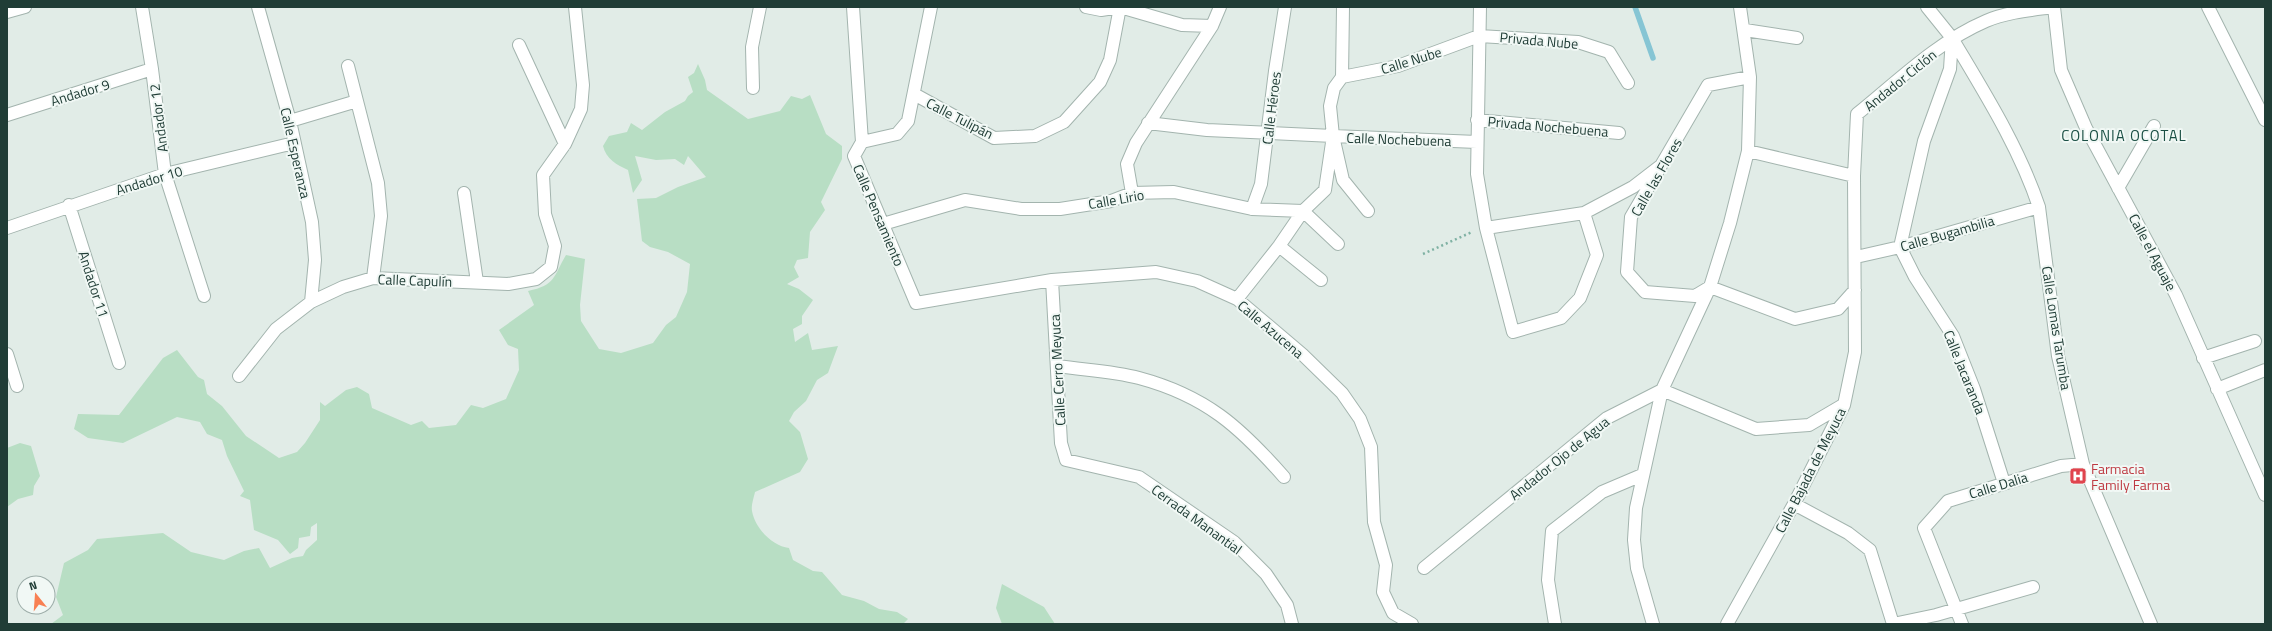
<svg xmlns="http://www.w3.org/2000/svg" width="2272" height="631" font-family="'Titillium Web',sans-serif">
<rect width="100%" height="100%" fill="#e1ece7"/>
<path fill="#b8dec4" d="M698 64 705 80 707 90 748 119 780 111 791 96 802 99 810 95 826 134 842 146V159L821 202 825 210 810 232 808 258 797 260 794 267 799 277 787 284 799 289 813 300 802 316V324L793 329 795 342 808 333 812 350 838 346 828 373 817 380 806 401 794 412 789 421 800 432 808 459 800 472 755 492C754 497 751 505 752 511 755 528 772 546 789 548L793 560 813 571 822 572 842 595 864 601 879 609 897 612 908 619 903 624H51L63 615 56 597 64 563 88 550 97 539 163 533 191 552 224 560 244 551 259 548 270 568 292 558 303 556 306 550 317 540V523L311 527 310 536 299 538 298 548 290 554 278 540 254 530 250 500 240 496 244 491 227 456 222 440 207 434 200 422 177 417 123 443 88 438 74 429 78 414 119 415 163 358 177 350 198 377 204 380 207 394 222 406 246 436 279 458 297 452 305 443 320 420V402L325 406 346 390 357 387 369 394 372 408 411 425 422 421 429 428 456 425 471 405 483 408 506 399 519 370 518 349 508 345 499 330 534 305 528 291C556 285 553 277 566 255L585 259 580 305 581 321 599 349 621 353 653 343 666 325 676 317 687 292 690 264 668 252 650 247 642 241 637 199 656 198 678 187 706 177 688 156 684 165 675 159 656 160 635 156 642 180 633 193 628 170C617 165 606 159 603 146L609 136 627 132 631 123 642 130 665 112 685 101 688 96 693 92 688 77 694 73Z
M20 443 31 446 40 476 34 486 33 495 18 499 7 507V448Z
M1002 584 1044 607 1055 624H1002L996 608Z"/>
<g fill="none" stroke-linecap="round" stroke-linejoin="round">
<path stroke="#86c5d4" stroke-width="5.5" d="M1635 7 1653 58"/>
<g stroke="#a3b4ae" stroke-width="14">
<path id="minor" d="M142 7 152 69 165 174 204 296
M258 7 290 121 312 222 315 260 311 302
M853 7 862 142 854 156 916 303 1052 280 1156 272 1197 281 1237 299 1302 354 1342 393 1360 419 1371 447 1374 522 1386 565 1383 592 1393 613 1412 624
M1086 7 1101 10 1120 7 1182 25 1212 26
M1343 7 1342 77 1334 88 1330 106 1333 136 1343 180 1368 211
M1480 7 1477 174 1486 228 1513 332 1561 318 1580 298 1597 255 1584 213
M2054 7 2061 70 2086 128 2176 295 2265 495
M2208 7 2265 120
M7 12 25 7
M1745 30 1797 38
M1952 38C1984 92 2019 147 2039 207L2058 356 2083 464 2151 624
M519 45 565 144
M348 66 378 183 381 216 373 278
M1342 77 1398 66 1479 36 1578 42 1609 52 1628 83
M1750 77 1708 85 1631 217 1627 272 1645 292 1695 296 1710 287 1795 319 1838 309 1855 290
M753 88 752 47 760 7
M914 94 994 138 1035 136 1064 122 1100 82 1110 60 1120 7
M7 115 152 69
M1477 120 1619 133
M290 121 357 101
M1148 123 1207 130 1333 136
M862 142 897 134 908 121 931 7
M1748 151 1854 176
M2118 188 2154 126
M464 193 477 282
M1132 193 1127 164 1136 143 1212 26 1220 7
M69 205 119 363
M1252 209 1261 184 1275 71 1285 7
M883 224 965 200 1021 209H1060L1111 201 1132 193 1174 192 1252 209 1303 211 1338 244
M7 228 165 174 294 143
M1486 228 1584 213 1633 187 1659 167
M1279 246 1321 280
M1900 247 1915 277 1953 336 1974 389 2004 483
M1900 247 1924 141 1950 69 1952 38 1927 7
M1856 257 1900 247 2039 207
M1052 280 1061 443 1066 460 1139 477 1234 542 1266 574 1287 605 1292 624
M1237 299 1279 246 1303 211 1325 190 1333 136 1477 142
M7 354 17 386
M2203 358 2255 341
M1058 366C1084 370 1113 371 1139 378 1206 396 1240 427 1284 477
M239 376 276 329 311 302 343 287 373 278 508 284 536 279 551 267 555 246 545 214 543 175 565 144 581 109 583 85 575 7
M2217 389 2265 370
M1794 504 1848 533 1870 550 1893 624
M1424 568 1607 418 1662 390 1756 429 1809 425 1843 405
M1555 624 1548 580 1552 531 1602 492 1642 475
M1653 624 1637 568 1634 540 1636 508 1662 390 1710 287 1730 223 1748 151 1750 77 1740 7
M1727 624 1794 504 1844 405 1855 352 1854 176 1857 114C1898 81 1937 42 1986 21 2007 12 2032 10 2054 7
M1893 624 1936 615 2033 587
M1962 624 1924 528 1948 501 2061 466 2083 464"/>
</g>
<path stroke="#7fb1a3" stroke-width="2.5" stroke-dasharray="2 3" stroke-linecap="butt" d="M1423 254 1472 232"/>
<use href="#minor" stroke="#fff" stroke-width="12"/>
</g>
<defs>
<g id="hospital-square" transform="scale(0.9)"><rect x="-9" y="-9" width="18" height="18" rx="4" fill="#e0444e" stroke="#f1f8f5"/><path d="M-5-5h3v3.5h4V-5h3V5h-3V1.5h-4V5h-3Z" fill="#fff"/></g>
</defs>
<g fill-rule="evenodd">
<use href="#hospital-square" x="2078" y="476"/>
</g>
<g text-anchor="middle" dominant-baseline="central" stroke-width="4" stroke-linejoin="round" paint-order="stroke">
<g font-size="14" fill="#203d36" stroke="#f1f8f5">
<text transform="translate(1539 40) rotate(5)">Privada Nube</text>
<text transform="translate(1411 60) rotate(-17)">Calle Nube</text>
<text transform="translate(1900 80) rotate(-39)">Andador Ciclón</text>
<text transform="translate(80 92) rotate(-17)">Andador 9</text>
<text transform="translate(1271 108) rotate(-83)">Calle Héroes</text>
<text transform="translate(158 118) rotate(-97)">Andador 12</text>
<text transform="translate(960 118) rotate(27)">Calle Tulipán</text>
<text transform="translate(1548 126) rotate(5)">Privada Nochebuena</text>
<text transform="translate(1399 139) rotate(2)">Calle Nochebuena</text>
<text transform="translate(296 153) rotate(77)">Calle Esperanza</text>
<text transform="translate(1656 177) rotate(-60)">Calle las Flores</text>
<text transform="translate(149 180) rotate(-17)">Andador 10</text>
<text transform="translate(1116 199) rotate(-10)">Calle Lirio</text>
<text transform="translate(879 215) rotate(67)">Calle Pensamiento</text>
<text transform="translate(1947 233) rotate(-16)">Calle Bugambilia</text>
<text transform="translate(2153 252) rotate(62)">Calle el Aguaje</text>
<text transform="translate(415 280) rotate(2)">Calle Capulín</text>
<text transform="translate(94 284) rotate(72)">Andador 11</text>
<text transform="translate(2057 328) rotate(81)">Calle Lomas Tarumba</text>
<text transform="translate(1271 329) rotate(40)">Calle Azucena</text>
<text transform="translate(1057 370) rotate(-93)">Calle Cerro Meyuca</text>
<text transform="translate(1965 372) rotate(68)">Calle Jacaranda</text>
<text transform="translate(1559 458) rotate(-39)">Andador Ojo de Agua</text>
<text transform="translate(1810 470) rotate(-63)">Calle Bajada de Meyuca</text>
<text transform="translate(1998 485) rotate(-17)">Calle Dalia</text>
<text transform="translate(1197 519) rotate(36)">Cerrada Manantial</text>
</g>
<g font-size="14" fill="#be3a42" stroke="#f1f8f5" text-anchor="start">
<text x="2091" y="468">Farmacia<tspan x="2091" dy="16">Family Farma</tspan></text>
</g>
<g font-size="15" letter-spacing="1" fill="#1b5045" stroke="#f1f8f5">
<text x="2124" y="135">COLONIA OCOTAL</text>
</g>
</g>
<rect width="2272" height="631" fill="none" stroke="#203d36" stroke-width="16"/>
<g transform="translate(36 595) rotate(343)"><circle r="19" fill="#f1f8f5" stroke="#9dada9"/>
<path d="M0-3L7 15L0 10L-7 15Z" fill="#f88053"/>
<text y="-6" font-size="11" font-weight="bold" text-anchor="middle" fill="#203d36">N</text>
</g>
</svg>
